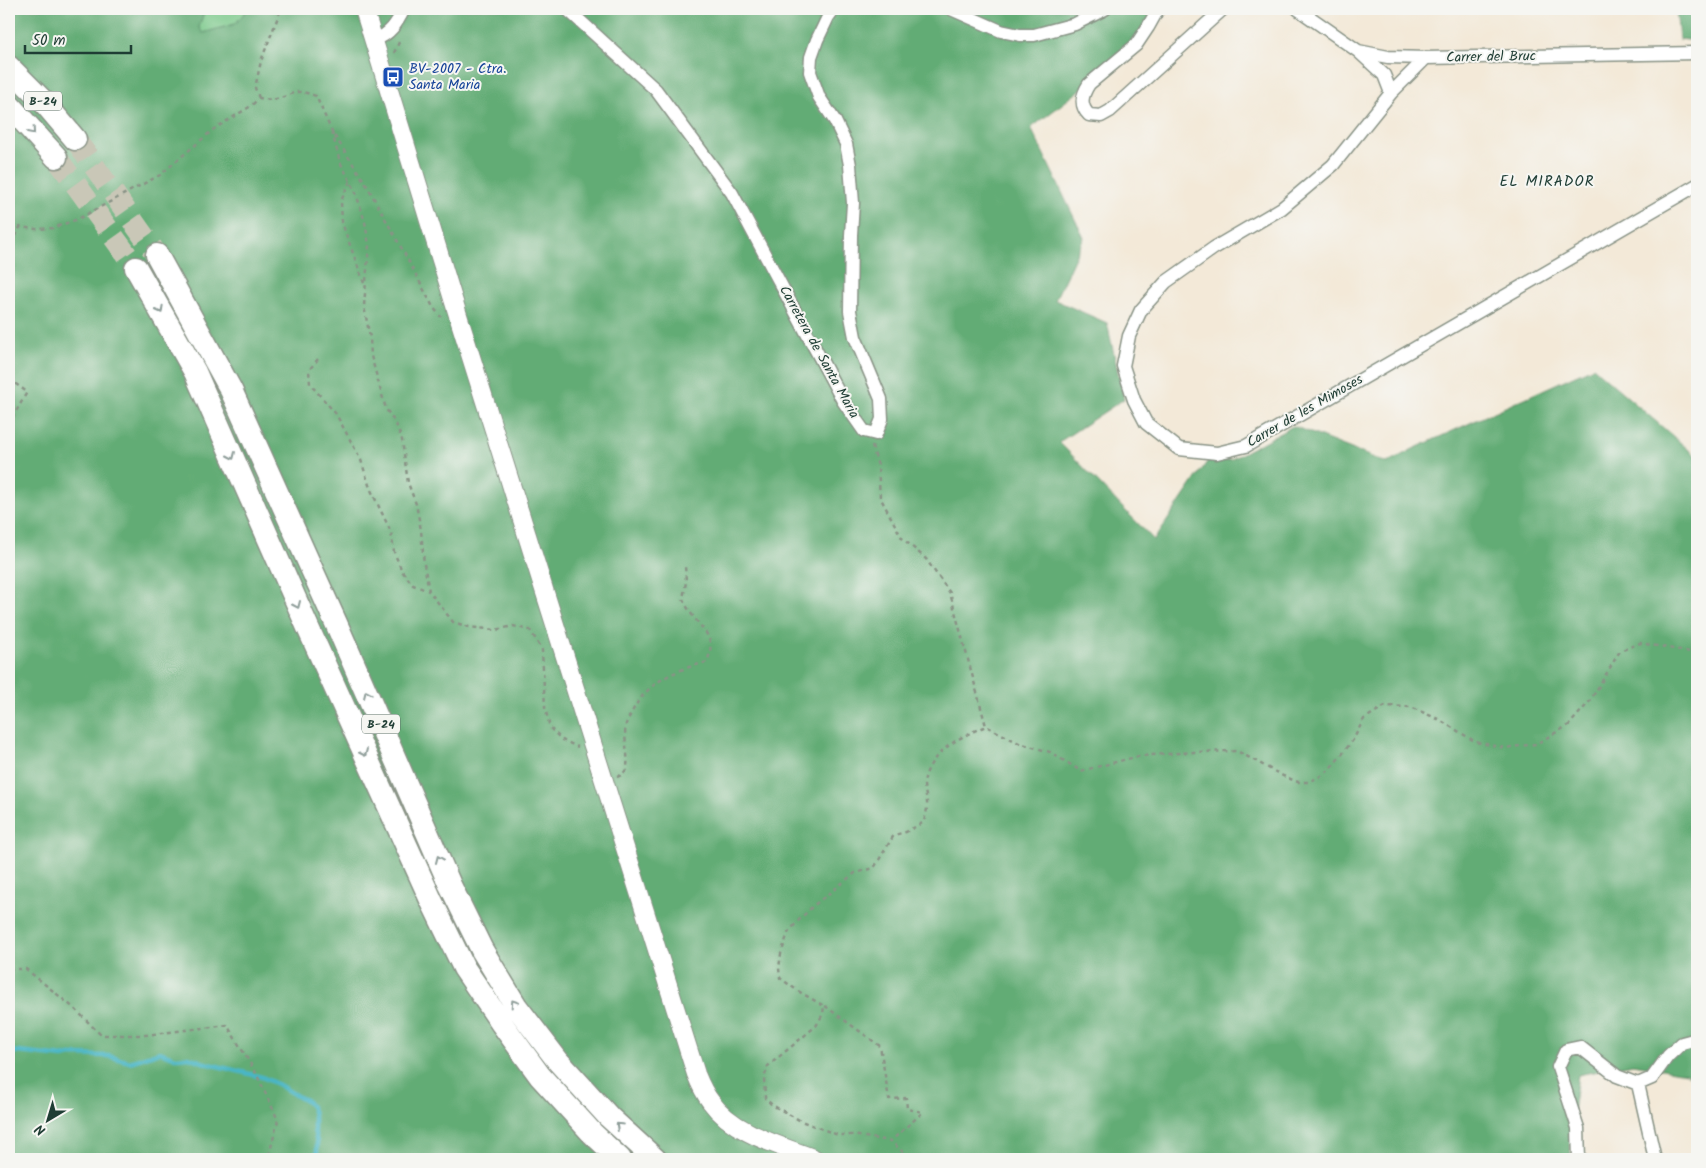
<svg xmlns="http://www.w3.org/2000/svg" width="1706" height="1168" font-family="Kalam,sans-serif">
<rect width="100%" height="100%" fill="#f6f6f2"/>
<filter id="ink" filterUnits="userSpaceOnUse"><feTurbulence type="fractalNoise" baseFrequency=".02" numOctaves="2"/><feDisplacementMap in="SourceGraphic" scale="10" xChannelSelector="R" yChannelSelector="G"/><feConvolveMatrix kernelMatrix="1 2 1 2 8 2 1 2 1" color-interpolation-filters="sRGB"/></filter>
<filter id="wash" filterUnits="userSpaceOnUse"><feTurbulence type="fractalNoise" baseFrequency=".0096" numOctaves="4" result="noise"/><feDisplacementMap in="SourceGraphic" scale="20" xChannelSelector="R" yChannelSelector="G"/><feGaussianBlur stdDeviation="1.12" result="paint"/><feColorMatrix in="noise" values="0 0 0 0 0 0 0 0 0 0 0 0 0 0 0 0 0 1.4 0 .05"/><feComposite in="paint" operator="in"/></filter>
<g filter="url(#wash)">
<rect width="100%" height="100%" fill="#f3e9d8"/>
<path fill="#78c888" stroke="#4c825e" d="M205 9H248L235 24 203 33 199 27Z"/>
<path fill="#62ac74" stroke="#407454" d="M9 9H205L199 27 203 33 235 24 248 9H1170L1079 91 1031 128 1084 238 1055 300 1107 323 1124 399 1059 442 1154 540 1209 459 1230 460 1293 426 1387 463 1413 449 1593 367 1697 457V1082L1686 1073 1633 1064 1578 1075 1570 1134 1571 1159H9Z
M1676 9H1697V41L1679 39Z"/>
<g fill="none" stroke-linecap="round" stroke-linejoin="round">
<path stroke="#4ab6c6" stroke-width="4.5" d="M9 1051 63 1057 70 1055 108 1056 130 1062 160 1052 176 1058 189 1057 205 1063 262 1077 279 1085 300 1098 306 1100 312 1108 314 1115V1130L317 1142V1159"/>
</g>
</g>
<g filter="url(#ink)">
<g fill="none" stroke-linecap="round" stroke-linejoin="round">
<path stroke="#c9c7b7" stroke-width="22" stroke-dasharray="22 11" stroke-linecap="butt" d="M75 139 157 255
M56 157 136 268"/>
<g stroke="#899386" stroke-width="15">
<path id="street" d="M567 9 656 90 732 193 843 401 864 431 876 434 882 419 881 399 855 337 850 311 851 235 853 203 850 165 846 144 835 121 819 97 810 72 811 57 817 40 828 17 834 9
M951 9 1001 31 1020 35H1034L1075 24 1105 9
M1158 9 1148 27 1136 45 1089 84C1082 95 1079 105 1089 115L1101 116 1110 111 1223 9
M1298 9 1358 51 1388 57 1426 58 1697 53
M374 40C390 35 397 23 404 9
M1358 51 1384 75 1391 93
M1426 58 1391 93 1333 165 1282 208 1214 248 1166 282 1141 310 1129 336 1123 366 1134 400 1146 423 1179 449 1217 453 1246 446 1697 185
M1638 1084 1652 1078 1668 1056 1682 1043 1697 1039
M1638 1084 1655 1159
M1579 1159 1578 1128 1558 1067 1566 1050 1580 1047 1617 1076 1638 1084"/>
</g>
<g stroke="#899386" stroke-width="20">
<path id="secondary" d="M364 9 461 325 696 1074C700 1084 704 1093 711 1102 734 1134 780 1145 815 1159"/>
</g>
<g stroke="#899386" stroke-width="25">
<path id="highway" d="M9 67 42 100 75 139
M9 105 56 157
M157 255 231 390 336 623 450 885 482 950 516 1006 558 1061 609 1117 655 1159
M136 268 195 372 309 630 431 900 464 968 502 1024 540 1076 592 1133 620 1159"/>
</g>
<path stroke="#899386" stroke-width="2.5" stroke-dasharray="4 4" stroke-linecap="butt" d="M394 53 400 40
M259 98 255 88 261 61 281 9
M332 132 340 162 355 190 365 222 369 245 364 306 370 338 371 356 386 409 396 424 402 440 408 483 416 504 421 530 424 564 429 591 453 622 469 627 496 630 513 626 530 630 542 650 545 707 550 728 562 740 578 747
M350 181 341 201 342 223 365 286
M9 251 20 227 36 229 53 228 78 219 160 175 214 129 251 106 259 98C264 99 270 100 276 99 296 95 292 87 316 96L332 132 366 184 407 258 433 307 441 317
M318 359 309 370 310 384 336 414 361 460 370 488 391 532 394 552 402 571 413 585 429 591
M9 379 27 392 9 424
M872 446 878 466 880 497 902 538 926 559 950 593 986 726 1019 743 1050 752 1081 771 1139 756 1194 752 1237 751 1283 776 1298 782H1309L1325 774 1340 757 1353 740 1364 719 1385 706 1411 707 1438 719 1476 742 1505 748 1536 744 1569 725 1590 701 1620 651 1640 643 1691 652 1697 656
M617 777C622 775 626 772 627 766 629 755 623 738 626 724 627 721 629 717 631 714 646 682 675 670 707 662 716 638 706 634 693 616 689 611 686 605 683 599L686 582 685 565
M9 969H26L74 1008 101 1035H146L227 1025 256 1073 278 1120 268 1159
M825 1006 880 1046 889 1099 906 1098 907 1109 923 1112 891 1141
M908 1159 907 1156 891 1141 852 1135H838L801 1121 772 1105 765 1098 764 1078 768 1066 816 1026 823 1014 824 1006 798 991 780 978 779 968 781 954 788 933 797 922 813 906 855 873 874 868 894 835 906 832 924 822C925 816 928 809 927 803 927 797 924 790 924 784 927 753 961 736 986 726"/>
<use href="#street" stroke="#fff" stroke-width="12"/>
<use href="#secondary" stroke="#fff" stroke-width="18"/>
<use href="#highway" stroke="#fff" stroke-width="22"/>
</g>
<defs><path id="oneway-chevron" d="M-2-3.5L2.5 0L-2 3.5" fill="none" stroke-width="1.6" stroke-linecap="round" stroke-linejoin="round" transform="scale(1.25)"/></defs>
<g stroke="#8f9e9a">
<use href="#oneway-chevron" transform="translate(32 131) rotate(49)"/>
<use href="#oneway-chevron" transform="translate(160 310) rotate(61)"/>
<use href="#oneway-chevron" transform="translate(232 456) rotate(66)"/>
<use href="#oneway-chevron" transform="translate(297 605) rotate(66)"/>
<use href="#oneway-chevron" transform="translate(367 694) rotate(-114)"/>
<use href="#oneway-chevron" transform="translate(364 753) rotate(66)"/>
<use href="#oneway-chevron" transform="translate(439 859) rotate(-113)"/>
<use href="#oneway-chevron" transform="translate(514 1003) rotate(-123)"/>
<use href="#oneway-chevron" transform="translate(619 1126) rotate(-137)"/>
</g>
</g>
<defs>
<g id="bus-square" transform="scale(1.125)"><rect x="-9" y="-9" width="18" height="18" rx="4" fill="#1a4fb4" stroke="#f6f6f2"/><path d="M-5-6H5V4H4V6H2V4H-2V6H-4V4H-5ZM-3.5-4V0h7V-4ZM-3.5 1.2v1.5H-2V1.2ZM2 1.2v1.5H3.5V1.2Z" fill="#fff"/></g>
</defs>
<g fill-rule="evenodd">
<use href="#bus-square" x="393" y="77"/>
</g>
<g text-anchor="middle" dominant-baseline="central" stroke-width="4" stroke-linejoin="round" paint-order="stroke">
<g fill="#f6f6f2" stroke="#60746d" stroke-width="1">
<rect x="24" y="91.5" width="38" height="19" rx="4"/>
<rect x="362" y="714.5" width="38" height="19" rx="4"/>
</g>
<g font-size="12" font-weight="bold" fill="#1f3d34">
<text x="43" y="101">B-24</text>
<text x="381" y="724">B-24</text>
</g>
<g font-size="14" fill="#1f3d34" stroke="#f6f6f2">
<text transform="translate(1491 57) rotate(-1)">Carrer del Bruc</text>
<text transform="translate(819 352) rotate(61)">Carretera de Santa Maria</text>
<text transform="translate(1305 411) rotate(-30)">Carrer de les Mimoses</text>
</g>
<g font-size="14" fill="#164399" stroke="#f6f6f2" text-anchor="start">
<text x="409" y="69">BV-2007 - Ctra.<tspan x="409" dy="16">Santa Maria</tspan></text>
</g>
<g font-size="15" letter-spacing="1" fill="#1f3d34" stroke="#f6f6f2">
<text x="1547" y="182">EL MIRADOR</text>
</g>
</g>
<rect width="1706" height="1168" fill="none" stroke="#f6f6f2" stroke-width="30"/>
<g transform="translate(48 1120) rotate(218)" stroke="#f6f6f2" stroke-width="4" paint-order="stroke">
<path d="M0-4L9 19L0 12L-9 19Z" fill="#1f3d34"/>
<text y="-8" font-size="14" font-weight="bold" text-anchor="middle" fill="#1f3d34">N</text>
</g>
<path d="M25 45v8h106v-8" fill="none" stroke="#1f3d34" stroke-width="2.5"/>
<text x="32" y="45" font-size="15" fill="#1f3d34" stroke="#f6f6f2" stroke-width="4" paint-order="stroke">50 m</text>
</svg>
